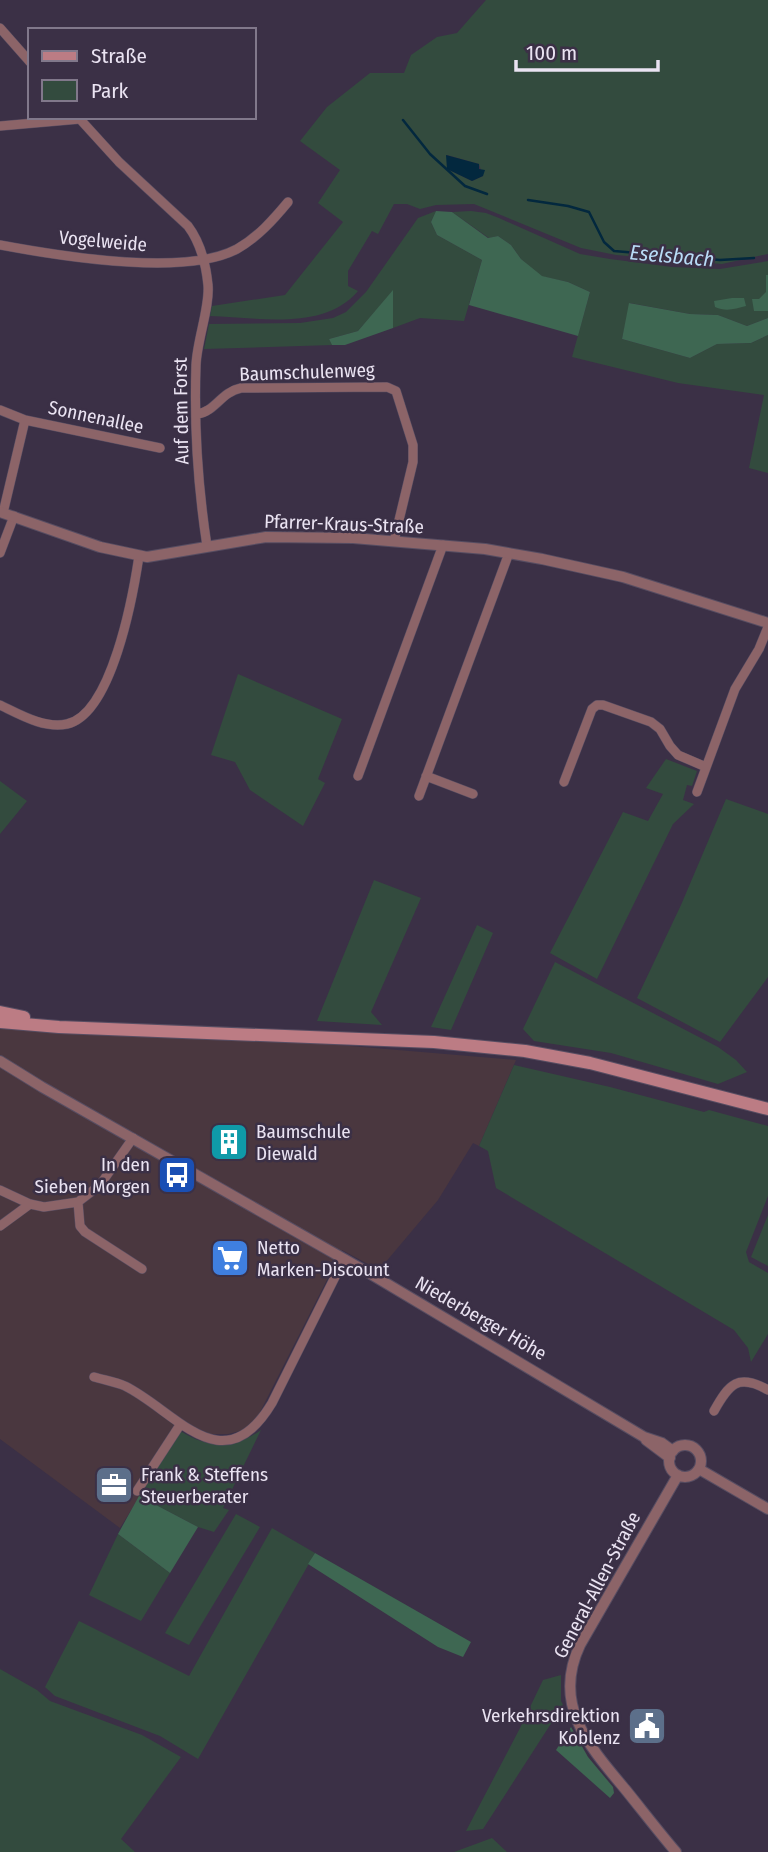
<svg xmlns="http://www.w3.org/2000/svg" width="768" height="1852" font-family="'Fira Sans Condensed',sans-serif">
<rect width="100%" height="100%" fill="#3b3046"/>
<path fill="#4a373f" d="M0 1026 327 1044 516 1060 479 1146 473 1143 438 1200 379 1270 342 1250 258 1416 244 1430 228 1434H210L185 1423 120 1528 0 1439Z"/>
<path fill="#334b3e" fill-rule="evenodd" d="M486 0H768V254L722 264 616 255 581 248 474 204 436 205 420 209 407 204H394L378 234 372 231 348 271V286L358 291C323 332 257 317 210 316L212 306 285 295 343 222 318 203 340 170 300 141 327 107 370 73H404L411 55 437 37 457 33ZM447 155 479 164 483 176 472 181 447 169Z
M436 211 431 222 437 235 482 260 464 321 420 318 393 328V291L358 331 329 339 332 345 204 349 209 324 300 323 333 318 346 312 366 292 418 218Z
M471 211 486 213 499 218 580 254 610 259 672 267 720 269 768 261V318L747 326 718 315 690 314 630 303 622 339 690 358 717 344 751 343 768 335V473L749 468 764 395 678 383 572 357 590 292 568 282 540 276 521 259 511 245 498 236 489 238 452 212Z
M238 674 342 719 318 779 325 783 303 826 250 790 235 762 211 755Z
M666 759 697 771 692 786 687 785 683 800 694 804 673 824 597 979 550 953 623 812 648 821 663 794 646 788Z
M0 781 27 801 0 834Z
M726 799 768 814V977L720 1042 637 998 681 905Z
M374 880 421 898 371 1012 382 1025 317 1021Z
M477 925 493 933 451 1030 431 1027Z
M555 962 718 1047 736 1060 747 1072 718 1084 611 1053 534 1041 523 1029Z
M514 1065 610 1087 704 1112 709 1110 768 1126V1196L746 1252 749 1262 768 1273V1334L751 1362 748 1348 734 1330 496 1188 488 1151 479 1146Z
M768 1215V1266L751 1257Z
M261 1430 223 1508 229 1510 214 1532 198 1527 139 1496 178 1433 182 1432C209 1449 236 1448 261 1430Z
M236 1514 260 1527 189 1645 165 1633Z
M272 1528 315 1553 198 1759 160 1736 55 1696 45 1687 79 1621 189 1676Z
M118 1534 170 1573 141 1621 89 1595Z
M0 1669 37 1690 50 1701 142 1735 181 1757 121 1839 135 1852H0Z
M561 1675V1701L563 1705 483 1829 466 1831 519 1730 543 1680Z
M492 1838 507 1852H454Z"/>
<path fill="#3e6752" d="M436 211 452 212 488 238 498 236 511 245 521 259 542 276 568 282 590 292 578 336 469 305 482 260 437 235 431 222Z
M766 275H768V311H754L752 299H759L766 292Z
M393 290V328L345 345H332L329 339 358 331Z
M732 298H744L746 306C735 309 726 312 715 307L714 301Z
M629 303 690 314 718 315 747 326 768 318V335L751 343 717 344 690 358 622 339Z
M139 1496 198 1527 170 1573 118 1534Z
M315 1553 471 1642 463 1657 438 1647 308 1564Z
M571 1727 588 1757 613 1787 614 1793 610 1798 556 1750Z"/>
<path fill="#03283e" d="M446 155 479 164V169L485 170 483 176 472 181 447 169Z"/>
<g fill="none" stroke-linecap="round" stroke-linejoin="round">
<path stroke="#03283e" stroke-width="2.5" d="M403 120 430 154 465 186 487 194
M528 200 568 206 589 212 604 242 614 251 720 260 754 258"/>
<g stroke="#574d62" stroke-width="10">
<path id="minor" d="M0 28 30 62
M78 117 119 162 188 226C200 242 206 265 208 285 210 307 197 340 196 365 194 424 198 487 207 546
M0 126 80 119
M0 245C59 256 185 277 237 249 258 237 273 220 288 202
M0 410 25 420
M197 414C215 412 221 392 241 388L387 387 396 391 413 445V462L394 541
M3 513 25 420 160 448
M0 553 14 516
M0 705C19 714 44 729 67 724 112 714 133 596 139 556
M358 776 443 545
M426 776 473 794
M564 782 592 709 597 705H603L651 722 660 729 670 746 678 755 706 767
M697 792 735 689 759 649 768 627
M419 796 509 553
M0 1190 30 1204 44 1207 78 1202 100 1185 133 1138
M78 1202 80 1226 85 1232 142 1269
M0 1226 30 1204
M94 1377C104 1380 116 1382 125 1386 176 1411 223 1485 272 1403L344 1259
M714 1411C729 1384 738 1373 768 1390
M137 1491 180 1425"/>
</g>
<g stroke="#574d62" stroke-width="12">
<path id="tertiary" d="M0 512 100 547 147 557 266 537 353 538 485 549 542 559 623 577 768 623
M0 1061 42 1087 374 1276 644 1437 662 1443 673 1451
M646 1440 670 1458
M669 1461a16 16 0 1 1 32 0a16 16 0 1 1-32 0Z
M699 1469 768 1509
M676 1852C658 1831 642 1810 625 1789 588 1745 552 1704 580 1645L678 1475"/>
</g>
<g stroke="#574d62" stroke-width="14">
<path id="secondary" d="M0 1012 24 1017
M0 1022 59 1027 434 1042 525 1051 590 1063 768 1109"/>
</g>
<use href="#minor" stroke="#8c6468" stroke-width="9"/>
<use href="#tertiary" stroke="#8c6468" stroke-width="10"/>
<use href="#secondary" stroke="#bc7c84" stroke-width="12"/>
</g>
<defs>
<g id="building-square" transform="scale(2.0125)"><rect x="-9" y="-9" width="18" height="18" rx="4" fill="#0f9aa8" stroke="#3b3046"/><path d="M-4-6H4V6H1V3H-1V6H-4ZM-2.5-4.3h1.7v1.8h-1.7ZM.8-4.3h1.7v1.8H.8ZM-2.5-1h1.7V.8h-1.7ZM.8-1h1.7V.8H.8Z" fill="#fff"/></g>
<g id="bus-square" transform="scale(2.0125)"><rect x="-9" y="-9" width="18" height="18" rx="4" fill="#1a4fb4" stroke="#3b3046"/><path d="M-5-6H5V4H4V6H2V4H-2V6H-4V4H-5ZM-3.5-4V0h7V-4ZM-3.5 1.2v1.5H-2V1.2ZM2 1.2v1.5H3.5V1.2Z" fill="#fff"/></g>
<g id="supermarket-square" transform="scale(2.0125)"><rect x="-9" y="-9" width="18" height="18" rx="4" fill="#3f7fe0" stroke="#3b3046"/><path d="M-6-5.5h2.5l.6 2H6L4.5 2H-2.5L-4.4-4H-6ZM-1.5 3.2a1.3 1.3 0 1 0 .1 0ZM3 3.2a1.3 1.3 0 1 0 .1 0Z" fill="#fff"/></g>
<g id="office-square" transform="scale(2.0125)"><rect x="-9" y="-9" width="18" height="18" rx="4" fill="#5c6f8a" stroke="#3b3046"/><path d="M-6-3h4V-5.5h4V-3h4V5H-6ZM-1-4.5V-3h2v-1.5ZM-6 0V1H6V0Z" fill="#fff"/></g>
<g id="civic-square" transform="scale(2.0125)"><rect x="-9" y="-9" width="18" height="18" rx="4" fill="#5c6f8a" stroke="#3b3046"/><path d="M-.6-6.5H3V-4.5H.6V-3L4-1V1h2V6H-6V1h2V-1L-.6-3ZM-1.2 2.5V6h2.4V2.5Z" fill="#fff"/></g>
</defs>
<g fill-rule="evenodd">
<use href="#building-square" x="229" y="1142"/>
<use href="#bus-square" x="177" y="1175"/>
<use href="#supermarket-square" x="230" y="1258"/>
<use href="#office-square" x="114" y="1485"/>
<use href="#civic-square" x="647" y="1726"/>
</g>
<g text-anchor="middle" dominant-baseline="central" stroke-width="5" stroke-linejoin="round" paint-order="stroke">
<g font-size="19" fill="#eae3f2" stroke="#3b3046">
<text transform="translate(103 241) rotate(5)">Vogelweide</text>
<text transform="translate(307 372) rotate(-2)">Baumschulenweg</text>
<text transform="translate(181 411) rotate(-91)">Auf dem Forst</text>
<text transform="translate(96 417) rotate(12)">Sonnenallee</text>
<text transform="translate(344 524) rotate(2)">Pfarrer-Kraus-Straße</text>
<text transform="translate(481 1318) rotate(30)">Niederberger Höhe</text>
<text transform="translate(597 1585) rotate(-62)">General-Allen-Straße</text>
</g>
<g font-size="19" fill="#eae3f2" stroke="#3b3046" text-anchor="start">
<text x="256" y="1131">Baumschule<tspan x="256" dy="22">Diewald</tspan></text>
<text x="150" y="1164" text-anchor="end">In den<tspan x="150" dy="22">Sieben Morgen</tspan></text>
<text x="257" y="1247">Netto<tspan x="257" dy="22">Marken-Discount</tspan></text>
<text x="141" y="1474">Frank &amp; Steffens<tspan x="141" dy="22">Steuerberater</tspan></text>
<text x="620" y="1715" text-anchor="end">Verkehrsdirektion<tspan x="620" dy="22">Koblenz</tspan></text>
</g>
<g font-size="21" font-style="italic" fill="#b8dbf6" stroke="#3b3046">
<text transform="translate(672 256) rotate(5)">Eselsbach</text>
</g>
</g>
<rect x="28" y="28" width="228" height="91" fill="#3b3046" stroke="#81788b" stroke-width="2"/>
<rect x="42" y="51" width="35" height="10" fill="#bc7c84" stroke="#81788b" stroke-width="2"/>
<text x="91" y="63" font-size="21" fill="#eae3f2">Straße</text>
<rect x="42" y="80" width="35" height="21" fill="#334b3e" stroke="#81788b" stroke-width="2"/>
<text x="91" y="98" font-size="21" fill="#eae3f2">Park</text>
<path d="M516 60v10h142v-10" fill="none" stroke="#eae3f2" stroke-width="3.5"/>
<text x="526" y="60" font-size="21" fill="#eae3f2" stroke="#3b3046" stroke-width="5" paint-order="stroke">100 m</text>
</svg>
